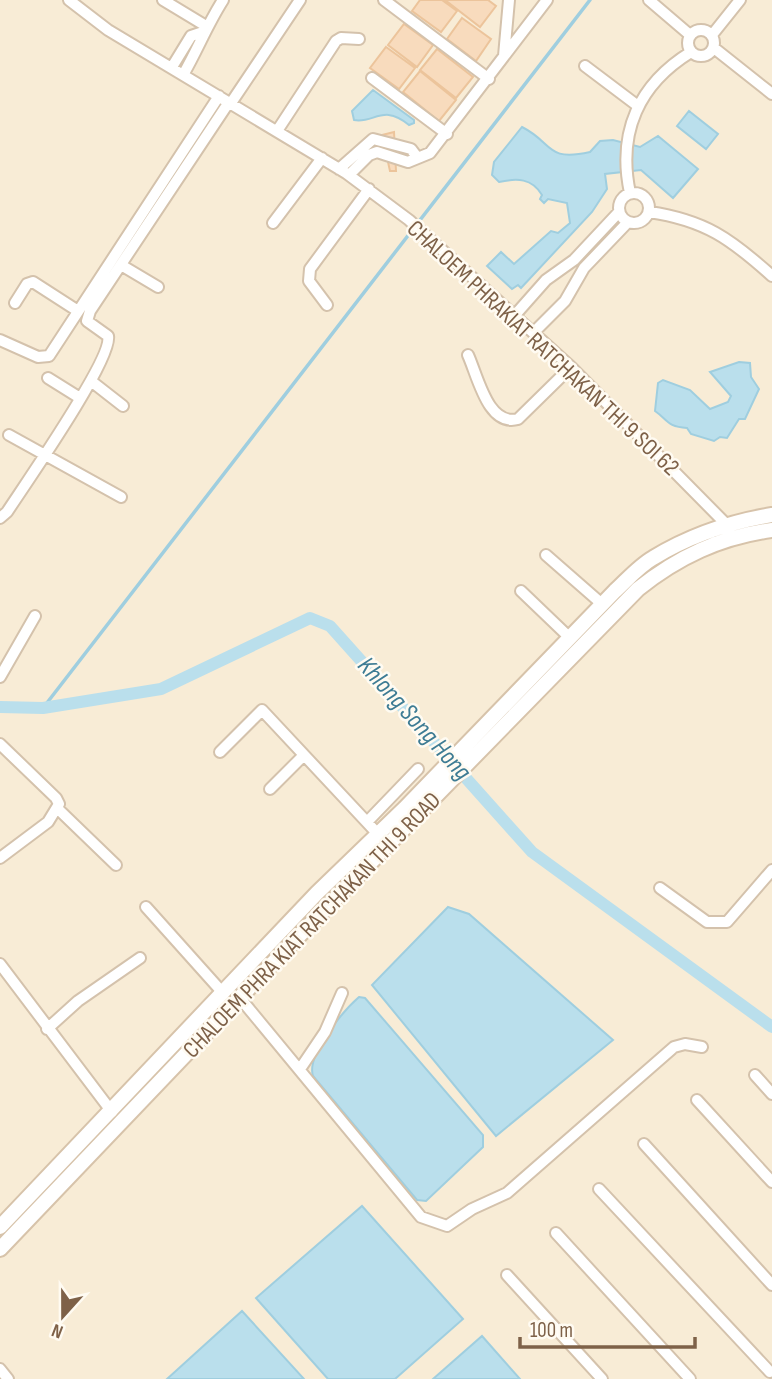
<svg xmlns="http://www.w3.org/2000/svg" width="772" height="1379" font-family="'Sofia Sans Condensed',sans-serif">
<rect width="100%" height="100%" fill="#fff9e9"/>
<path fill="#f8ecd6" d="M0 0H772V1379H0Z"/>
<path fill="#badfec" stroke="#9fcedf" stroke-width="2" d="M373 90 414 120V123L409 125C383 103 374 124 354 120L352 111Z
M689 111 718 134 706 149 677 126Z
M522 127C554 143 545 162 590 152L600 141 613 140 640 147 658 136 698 169 673 198 641 170 605 174 607 189 592 212 521 288 518 285 512 289 487 266 501 252 514 264 551 231 558 233 570 223 567 203 548 199 544 203 540 199 542 195C532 178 517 178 499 182L492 175 494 162Z
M739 362 750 363 751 377 759 389 745 419H739L727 438 720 437 714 441 691 434 687 428C667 427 668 420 655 411L658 383 663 380 690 390 710 409 728 402 731 396 710 372Z
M448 907 469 914 613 1040 496 1136 372 985Z
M359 997 365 998 483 1135V1147L426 1201 417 1200 313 1076C306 1055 344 1010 359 997Z
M362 1206 463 1319 395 1379H328L256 1298Z
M242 1311 304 1379H167Z
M482 1336 520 1379H433Z"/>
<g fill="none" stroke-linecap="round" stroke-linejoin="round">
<path stroke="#9fcedf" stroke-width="3.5" d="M43 708 590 0"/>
<path stroke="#badfec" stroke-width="12" d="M0 707 43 708 161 689 310 618 330 626 532 852 772 1027"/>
</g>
<path fill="#f8dbbd" stroke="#ecc49b" stroke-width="2" d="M420 0H442L457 11 441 32 412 11Z
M445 0H488L496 6 480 27Z
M462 18 491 39 476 61 447 39Z
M404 24 433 45 417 67 388 45Z
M386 47 415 68 399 89 370 68Z
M437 49 473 77 456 98 420 70Z
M420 71 456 100 439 121 403 92Z
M394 132 396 171H390L382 135Z"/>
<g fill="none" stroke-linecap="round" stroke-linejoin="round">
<g stroke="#d4c2ac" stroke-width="14">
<path id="street" d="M69 0 108 30 346 173 409 220 571 367 727 525
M163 0 206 26
M384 0 489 79
M649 0 690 35
M688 43a13 13 0 1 1 26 0a13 13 0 1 1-26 0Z
M712 35 740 0
M714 48 772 94
M504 56 509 0
M585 66 638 106
M172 67 191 36 203 32
M183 75C198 49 207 25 223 0
M372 78 447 134
M231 103 300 0
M277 131 336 41 341 38 359 39
M339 169 373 139 411 149 417 157
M349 175 369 155 377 152 408 162 430 153 547 0
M619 208a15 15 0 1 1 30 0a15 15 0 1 1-30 0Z
M630 193C617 132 639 84 691 52
M649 212C705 220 731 239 772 276
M273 223 322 158
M121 265 158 287
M15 303 27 284 33 282 78 311
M327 305 309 281 310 269 369 189
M515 315 546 280 574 260 619 212
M534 332 565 301 584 268 628 222
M0 340 38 357 49 356 219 96
M468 355C478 377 488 427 518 419L571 367
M48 378 80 398
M91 381 123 406
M9 435 121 497
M0 518 7 512C24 486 114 357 108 336L87 321 90 311 229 102
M546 555 602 604
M521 591 569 637
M0 677 35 616
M0 744 56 798 59 804 48 822 0 858
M220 752 262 710 377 833
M270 789 303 756
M58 809 116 865
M367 822 418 769
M660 888 707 922H727L772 870
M146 907 223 993
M0 964 112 1112
M240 998 421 1217 447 1226 472 1209 507 1193 674 1047 685 1044 702 1047
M47 1029 78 1001 140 958
M300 1069 325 1032 342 993
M755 1075 772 1094
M697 1100 772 1182
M644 1144 772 1285
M599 1189 770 1372
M556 1233 690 1379
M507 1275 602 1379
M0 1369 8 1379"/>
</g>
<g stroke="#d7c3aa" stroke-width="18">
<path id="secondary" d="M0 1227 317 893 405 808 615 591C627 580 639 566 653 558 689 536 730 522 772 515
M0 1249 291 944 638 589C678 557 720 537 772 530"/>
</g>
<use href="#street" stroke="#fff" stroke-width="10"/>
<use href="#secondary" stroke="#fff" stroke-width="14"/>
</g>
<g text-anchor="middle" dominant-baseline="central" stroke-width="5" stroke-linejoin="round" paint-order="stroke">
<g font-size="24" fill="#7e6148" stroke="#fffbf2">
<text transform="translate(543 348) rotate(43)">CHALOEM PHRAKIAT RATCHAKAN THI 9 SOI 62</text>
<text transform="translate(312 925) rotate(-46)">CHALOEM PHRA KIAT RATCHAKAN THI 9 ROAD</text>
</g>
<g font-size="26" font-style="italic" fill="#3e7c94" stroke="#fffbf2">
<text transform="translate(414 719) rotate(48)">Khlong Song Hong</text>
</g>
</g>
<g transform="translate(63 1316) rotate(201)" stroke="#fffbf2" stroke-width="5" paint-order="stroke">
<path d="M0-5L12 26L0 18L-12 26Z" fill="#7e6148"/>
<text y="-10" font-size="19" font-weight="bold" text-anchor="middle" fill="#7e6148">N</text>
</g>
<path d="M520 1337v10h175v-10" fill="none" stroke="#7e6148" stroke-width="3.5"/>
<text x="530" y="1337" font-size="21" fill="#7e6148" stroke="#fffbf2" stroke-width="5" paint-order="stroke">100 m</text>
</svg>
